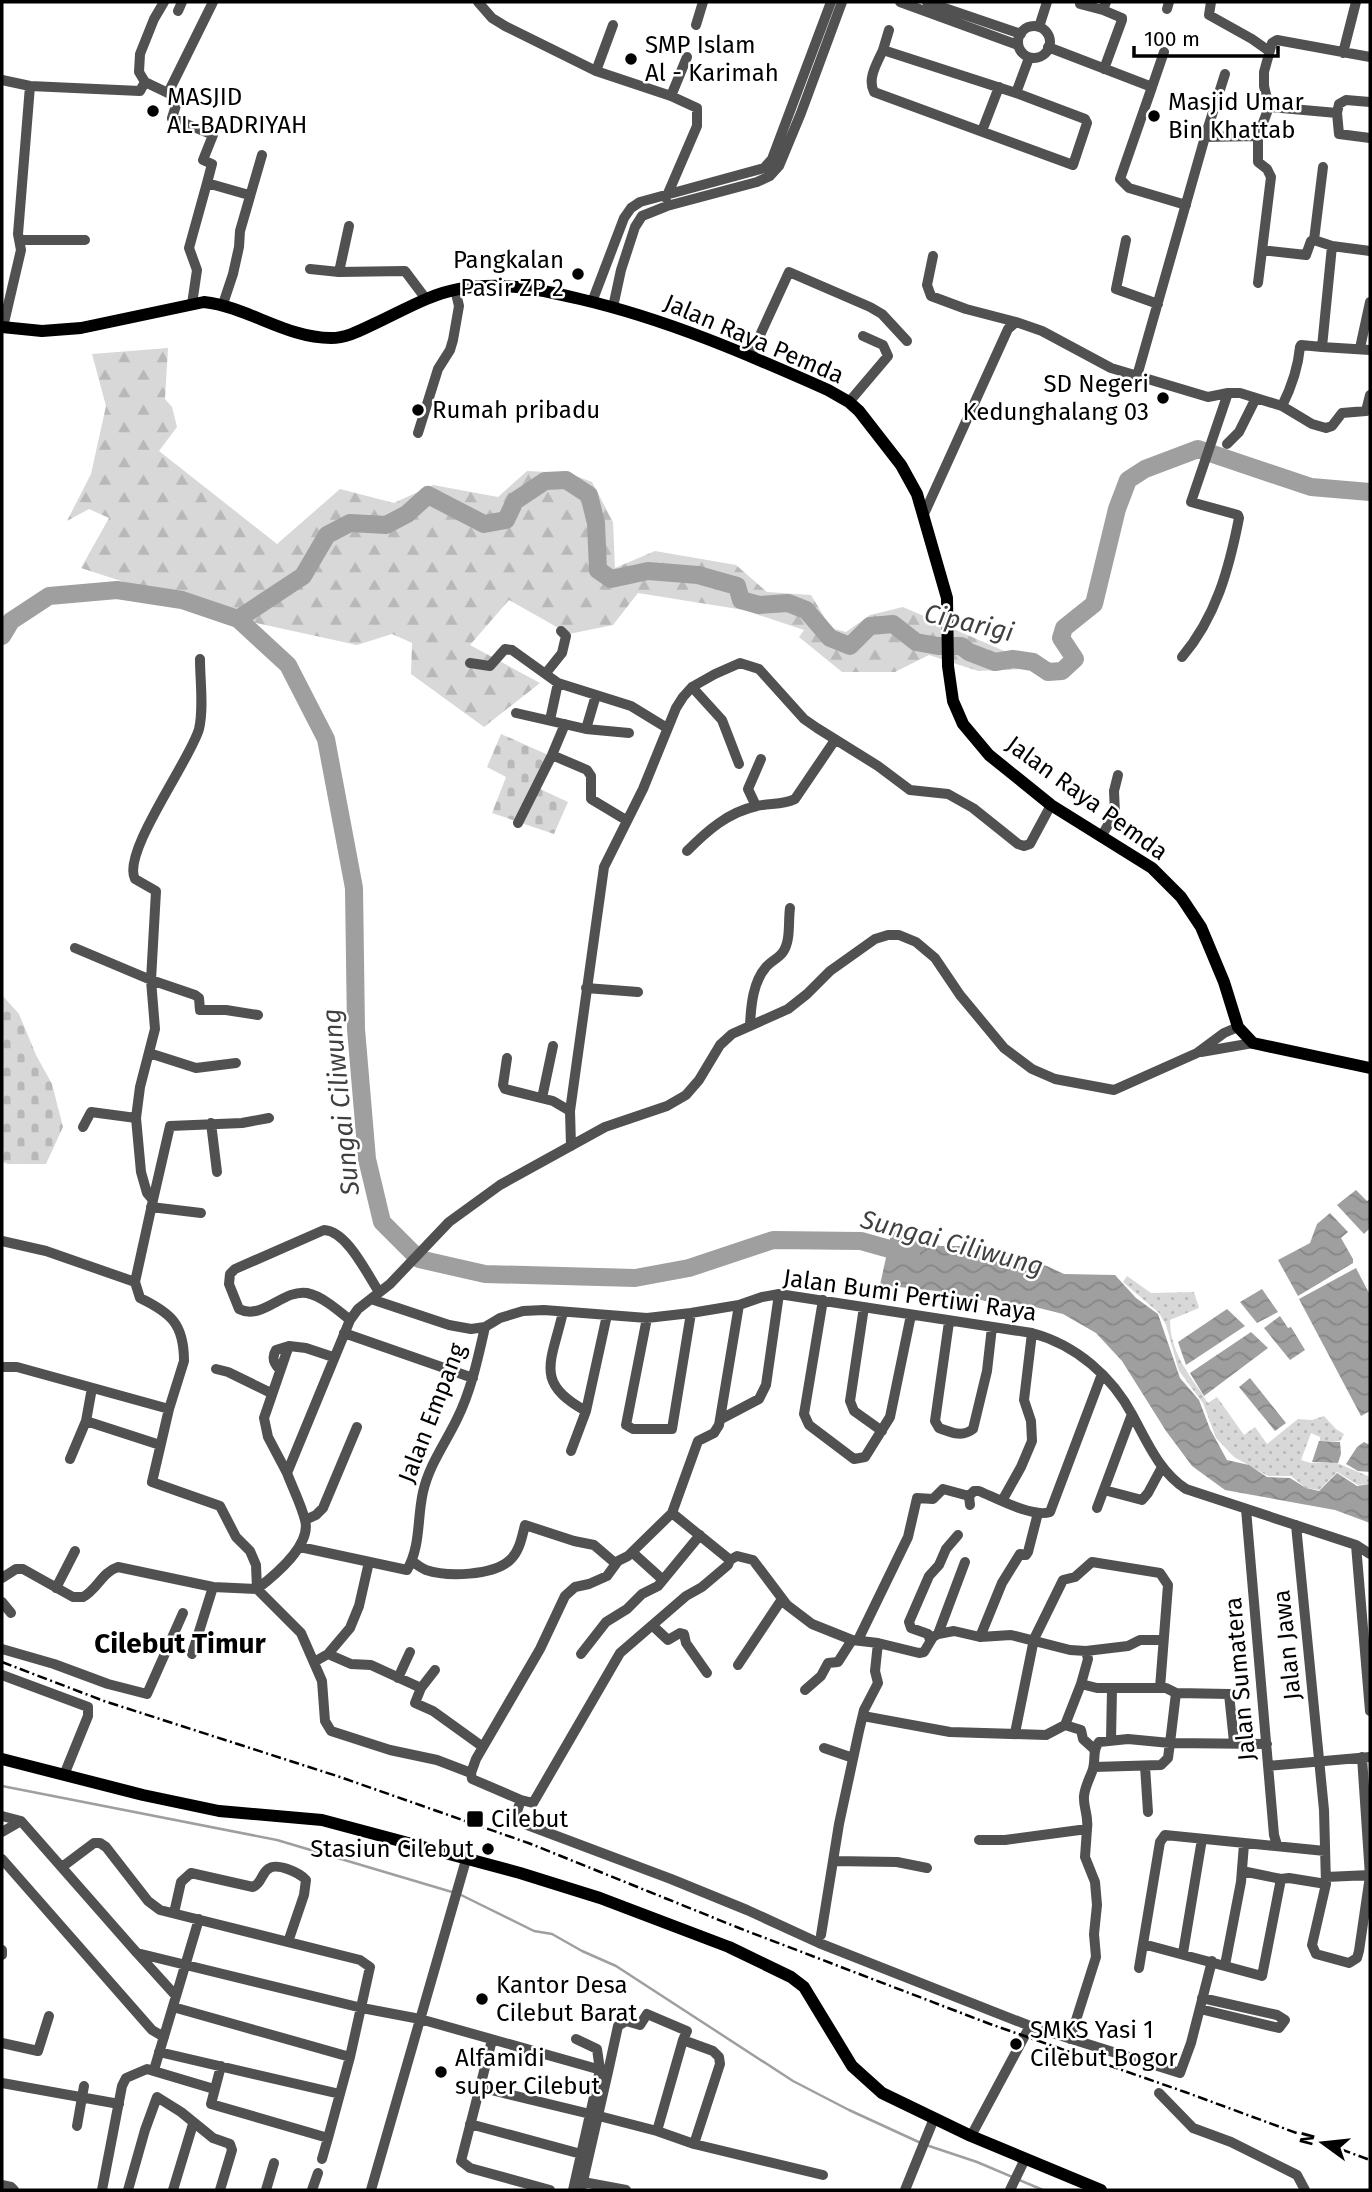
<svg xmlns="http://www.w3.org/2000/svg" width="1372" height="2192" font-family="'Fira Sans',sans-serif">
<defs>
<pattern id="grass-dots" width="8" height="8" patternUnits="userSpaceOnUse" patternTransform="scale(1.75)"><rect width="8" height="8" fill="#d8d8d8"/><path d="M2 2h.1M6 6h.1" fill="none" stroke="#b8b8b8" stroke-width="1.8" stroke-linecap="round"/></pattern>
<pattern id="forest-firs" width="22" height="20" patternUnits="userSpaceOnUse" patternTransform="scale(1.75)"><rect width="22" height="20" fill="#d8d8d8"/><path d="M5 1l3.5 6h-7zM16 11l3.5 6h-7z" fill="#b8b8b8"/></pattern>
<pattern id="cemetery-stones" width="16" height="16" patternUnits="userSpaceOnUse" patternTransform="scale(1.75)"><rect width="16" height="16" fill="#d8d8d8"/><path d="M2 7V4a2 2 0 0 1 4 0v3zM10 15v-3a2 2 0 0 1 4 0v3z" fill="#b8b8b8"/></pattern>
<pattern id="water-waves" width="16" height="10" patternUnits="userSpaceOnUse" patternTransform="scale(1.75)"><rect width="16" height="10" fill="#9f9f9f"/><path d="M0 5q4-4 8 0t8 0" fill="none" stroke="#878787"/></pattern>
</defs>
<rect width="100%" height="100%" fill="#fff"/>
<path fill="url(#grass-dots)" d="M1127 1276 1151 1293 1194 1292 1199 1308 1170 1320C1170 1354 1191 1376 1208 1403L1217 1397 1244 1435 1255 1427 1267 1444 1298 1419 1312 1420 1324 1416 1336 1429 1344 1434 1340 1441H1320V1437L1311 1433 1301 1460 1311 1463H1337L1370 1477V1484L1358 1485 1337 1472 1319 1490 1306 1488 1291 1476H1268L1234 1457 1216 1438 1203 1403 1179 1371 1166 1325 1159 1313 1123 1282Z"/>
<path fill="url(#forest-firs)" d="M168 348 165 399 172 407 177 427 159 451 277 544 340 489 394 503 433 485 498 497 527 471 568 473 592 482 613 522 615 568 655 551 736 565 767 592 811 595 831 628 846 632 870 615 903 607 1043 668 978 671 929 655 895 672H842L799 637 804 630 744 610 638 593 613 625 569 634 509 600 470 645 540 683 484 727 411 674 412 643 392 634 357 645 238 619 81 568 109 518 89 509 67 521 91 474 106 406 92 354Z"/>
<path fill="url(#cemetery-stones)" d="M501 734 555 758 540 789 568 802 554 834 492 813 506 777 487 767Z
M2 995 19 1014 36 1055 52 1084 63 1127 46 1164H8L2 1162Z"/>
<path fill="url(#water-waves)" d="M1356 1190 1367 1201 1370 1199V1228L1364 1234 1337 1205Z
M1330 1213 1348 1232 1341 1238 1353 1259V1263L1298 1296 1278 1260 1310 1243 1317 1224Z
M892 1230 940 1246H961L1047 1266 1064 1274 1115 1275 1136 1298 1158 1314 1180 1378 1199 1400 1210 1429 1227 1460 1249 1465 1267 1477 1290 1478 1306 1488 1319 1491 1337 1473 1357 1486 1370 1484V1523L1335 1510 1225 1490 1192 1466 1166 1431 1122 1361 1096 1333 1063 1314 1027 1305 990 1302 946 1292 880 1285Z
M1356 1268 1370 1295V1411L1361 1416 1299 1299Z
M1262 1289 1278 1312 1257 1323 1240 1302Z
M1227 1309 1245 1326 1186 1365 1178 1342Z
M1280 1316 1288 1328 1291 1327 1305 1350 1290 1360 1264 1328Z
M1251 1332 1268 1348 1204 1396 1190 1373Z
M1250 1378 1286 1423 1275 1431 1239 1387Z
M1319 1441 1340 1442 1341 1454 1338 1463 1312 1462Z
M1364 1442 1370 1445V1472L1358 1471 1346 1464 1357 1447Z"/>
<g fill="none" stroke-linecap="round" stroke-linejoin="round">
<path stroke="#9f9f9f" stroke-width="2.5" d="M2 1786 277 1840 452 1892
M459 1894 534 1931 552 1934 582 1951 616 1966 793 2081 849 2110 923 2144 977 2162 1043 2190"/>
<path stroke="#9f9f9f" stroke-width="18" d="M238 619 303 576 327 535 350 523 386 525 407 514 428 495 484 524 506 520 515 501 545 481 566 480 589 495 596 523 598 570 611 579 648 571 698 575 737 586 741 600 759 605 788 603 806 610 830 638 850 646 870 626 893 624 916 642 938 646H961L969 652 995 662 1013 659 1033 662 1048 672 1062 671 1075 659 1061 638 1064 628 1094 604 1117 509 1128 480 1145 469 1198 449 1311 487 1370 492
M2 636 11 621 49 596 117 590 182 600 238 619 288 665 326 739 354 888 356 1029 367 1159 382 1222 419 1259 485 1274 635 1278 689 1268 773 1240 861 1241 911 1255"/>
<path stroke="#515151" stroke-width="10" d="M164 2 154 19 140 54 139 72 145 82 168 93 213 2
M478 2 492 18 505 26 596 71 671 96 697 108V126L666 198
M900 2 1018 45
M927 2 1021 34
M1211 2 1209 15 1252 39 1269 51
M1080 4 1103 10
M1167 9 1169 2
M178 11 182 2
M696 25 703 2
M1018 42a16 16 0 1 1 32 0a16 16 0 1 1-32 0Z
M1039 27 1047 2
M1048 47 1152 87 1120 179 1129 188 1186 205
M883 50 889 30
M1343 53 1356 2
M1104 69 1122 20V18L1103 10 1106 2
M596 71 613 25
M2 80 30 86 140 91 145 82
M1152 87 1164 52
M168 93 178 99 172 118 213 135 203 160 212 164 207 183 249 195
M1016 93 1085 119 1087 123 1073 165 874 92C867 79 877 63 883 50L1016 93 1029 58
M671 96 687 57
M1269 107 1337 113 1339 104 1346 100 1370 102
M1337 113 1339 134 1370 138
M982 131 999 87
M1205 137 1258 136 1269 107 1264 86V72L1272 43 1277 40 1370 57
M1323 167 1314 240 1332 246 1370 251
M20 240H85
M1126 240 1116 289 1158 304
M1332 246 1322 347 1370 350
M1262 250 1306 255 1311 241 1314 240
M933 256 927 285 931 296 966 309 1016 322
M310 269 339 272 405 271 426 299
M339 272 349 226
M1258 283 1271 177 1267 169 1258 162V136
M592 302 624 218 631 208 640 202 764 168 772 159 831 2
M192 304 197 270 189 248 207 183
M223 304 233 274 239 247 240 231 262 155
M613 307 621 270 635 227 642 216 667 206 757 182 770 176 779 166 801 113 842 2
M3 327 21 250 18 234 30 86
M1360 348 1370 302
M750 357 789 272 870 307 882 314 907 341
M1137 376 1205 137 1225 74
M849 402 888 356 883 345 863 336
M1282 406C1292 386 1298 369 1300 347L1301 345 1322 347
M418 433 438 369 450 350 453 340 459 306 455 289
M1227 444 1239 432 1256 398
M924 514 1008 329 1016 322 1042 331 1111 368 1208 397 1228 393H1240L1282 406 1312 424 1326 428 1332 426 1342 413 1366 411 1370 395
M1182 657C1216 617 1229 569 1239 518L1238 515 1191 502 1228 393
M200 659C200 681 204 708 199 729 191 759 121 853 135 879L156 891 151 980 155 1029 140 1087 136 1118 141 1172 147 1193 153 1200 135 1282 140 1298C171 1313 184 1324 184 1361L169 1409 152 1482 220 1506 236 1537 250 1551 256 1565 257 1589 301 1633 322 1681 325 1721 331 1731 390 1750 437 1760 471 1773
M470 663 490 666 505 649 512 650 558 683 631 706 667 728
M546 673 562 653 566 636 561 631
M692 687 722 720 739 764
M516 713 586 729 629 733
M550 720 558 683
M586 729 596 695
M552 755 587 770 591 776V799L626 820
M756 806 748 789 761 759
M518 823 552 755 565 724
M1101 837 1115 813 1114 791 1118 775
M687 851C707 831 728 812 757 806 770 803 783 805 795 799L835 740
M75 948 151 980 195 995 199 998 200 1010H226L258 1015
M586 988 638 992
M750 1025C751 1005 753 982 766 967 771 961 779 958 783 952 791 940 788 922 790 908
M1201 1052 1253 1043
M149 1053 196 1068 236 1063
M507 1058 503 1085 505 1089 553 1101 570 1111
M542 1098 553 1046
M211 1123 217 1172
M83 1127 91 1112 136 1118
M571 1146 570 1111 604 867 643 789 676 708 683 697 692 687 715 674 740 663 759 669 804 719 817 728 878 766 910 790 948 794 973 808 1018 844 1024 846 1030 844 1051 805
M153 1200 170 1126 242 1123 269 1118
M151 1207 201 1213
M2 1241 46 1251 135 1282
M371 1299 449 1325 471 1329 485 1327 500 1318 523 1311 544 1310 647 1318 691 1313 739 1305 762 1297 779 1294 1032 1333C1076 1345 1112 1376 1133 1416 1148 1444 1160 1472 1186 1489L1356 1545 1370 1554
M823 1300 804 1414 809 1425 854 1459 865 1457 890 1417 911 1315
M739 1305 719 1425 714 1433 698 1441 672 1513 730 1560 728 1565 702 1587 686 1596 620 1653 533 1803 521 1800 514 1820 671 1879 747 1910 819 1943 1030 2026 971 2136
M864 1307 850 1401 854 1411 882 1431
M563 1312C552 1361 533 1383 586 1411
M647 1318 626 1425 633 1429H672L691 1313
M350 1320C339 1311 322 1296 307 1293 283 1289 262 1321 239 1309L229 1284 230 1274 235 1269 324 1230C347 1231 367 1274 379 1292
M949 1322 935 1421 939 1428C950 1432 962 1438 973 1429L987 1371 992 1327
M344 1333 473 1378
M2 1367H17L169 1409
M216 1369 228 1372 271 1393
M280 1370C274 1364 271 1358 276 1350L289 1346
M721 1419 759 1399 766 1385 779 1294
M86 1421 160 1445
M571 1451 586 1411 607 1315
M70 1459 86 1421 92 1388
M287 1473 268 1437 264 1418 286 1354 289 1346 306 1348 333 1357
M1104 1490 1142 1500 1148 1493 1162 1467
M1002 1501 1021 1467 1032 1441 1031 1421 1024 1400 1032 1333
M970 1505 969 1496 974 1491H979C996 1498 1033 1518 1050 1512L1102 1374
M1097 1508 1132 1414
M1246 1509 1274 1835 1277 1845
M305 1520 316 1515 323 1508 357 1427
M1296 1525 1324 1810 1326 1884 1312 1945 1316 1954 1349 1963 1357 1958 1359 1951 1370 1876 1362 1757
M1356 1545 1370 1711
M300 1547 407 1570C421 1546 417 1518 423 1492 429 1465 445 1444 457 1419 471 1391 478 1358 485 1327
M632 1552 663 1580
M730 1560 737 1556 753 1560 787 1605 812 1624 852 1640 878 1643 919 1653 924 1652 933 1637 938 1634 954 1631 980 1637 1011 1635 1070 1650 1086 1651 1088 1659 1081 1684 1097 1688H1166L1176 1693 1170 1743 1267 1744
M412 1561C416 1564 421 1568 426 1570 447 1577 493 1576 510 1560 520 1551 522 1536 525 1525L574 1541 594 1545 615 1563
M2 1578 16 1569H23L73 1597H83C97 1590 102 1572 118 1567L213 1587 257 1589C275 1575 312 1545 305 1520 301 1504 293 1489 287 1473L350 1320 358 1309 390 1284 449 1222 500 1185 605 1127 667 1106 686 1095 699 1080 720 1045 732 1034 788 1009 807 994 830 971 875 939 888 935H899L916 942 935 958 960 995 1004 1048 1032 1069 1055 1079 1114 1090 1197 1053 1224 1033 1238 1027
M56 1588 75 1551
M2 1602 11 1613
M653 1626 668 1640 680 1633 684 1634 686 1643 707 1673
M938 1634 965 1562
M980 1637 1002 1583 1020 1554 1026 1555 1028 1552 1038 1513
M858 1640 908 1537 917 1498 933 1499 943 1489 969 1496
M930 1640 928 1634 911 1628 909 1622 929 1576 939 1565 946 1549 958 1535
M2 1649 54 1664 108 1684 147 1694 183 1613
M1086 1651 1128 1646 1140 1640H1163
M192 1654 213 1587
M328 1654 350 1628 359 1606 369 1562
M581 1654 606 1622 627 1609 642 1594 658 1586 700 1535
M314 1662 328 1654 351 1664 371 1665 421 1688
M738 1665 782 1599
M435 1670 421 1688 415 1703 433 1711 483 1747
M2 1675 88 1707V1716L64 1775
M398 1678 410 1652
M805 1690 821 1676 828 1663 838 1662 852 1640
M1176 1693 1229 1694 1234 1742
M863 1716 950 1732 1046 1735 1065 1725 1081 1684
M1065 1725 1081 1730 1083 1739 1094 1749
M1015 1733 1034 1639 1063 1580 1075 1577 1092 1562 1160 1573 1168 1585 1160 1688
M1111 1740 1112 1689
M824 1748 853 1758
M1145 1766 1148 1812
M1268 1766 1370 1757
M521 1800 472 1779 471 1773 476 1759 540 1649 565 1596 575 1587 589 1584 607 1576 618 1561 628 1556 672 1513
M2 1816 21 1821 137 1953 362 2008 420 2019 608 2072 581 2190
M1087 1829C1089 1816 1083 1807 1084 1796 1085 1786 1090 1778 1093 1769 1096 1758 1092 1750 1099 1742L1128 1739 1170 1743 1168 1758 1161 1765 1094 1767
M2 1832 21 1821
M979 1840H1005L1087 1829 1085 1857 1095 1882 1097 1905 1094 1934 1096 1957 1070 2039
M2 1859 152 2030 164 2037
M833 1861 897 1862 927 1868
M62 1867 94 1843H100L106 1847 148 1901 160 1910 360 1960 370 1967 350 2057 328 2138 211 2104 221 2066
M1242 1871 1281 1879 1289 1878 1326 1884
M1326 1877 1370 1875
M174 1913 181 1882 191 1873 253 1887C262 1883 261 1874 268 1869 277 1862 300 1873 306 1880L304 1895 288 1942
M821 1935 839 1824 859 1731 864 1710 878 1683 875 1671 878 1643
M1143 1944 1262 1976 1281 1879
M2 1950V1955
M1183 1953 1202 1839
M138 1954 176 1996
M1225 1965 1241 1882 1244 1844
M1139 1968 1160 1842 1165 1835 1325 1851
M173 2007 350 2057
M1200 2009 1279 2028 1285 2020 1277 2015 1202 1998
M1030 2026 1180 2073 1191 2043 1212 1961
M492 2040 461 2161 470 2168 550 2190
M2 2043 38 2051 49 2016
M159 2052 340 2094
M154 2070 199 1919
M608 2072 618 2026 626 2021 640 2025 647 2014 687 2031 683 2040 713 2051 719 2057 720 2064 694 2144
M2 2083 119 2104
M479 2087 590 2114
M1159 2093 1193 2128 1231 2142 1297 2175 1305 2190
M599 2116 657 2131 694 2144 823 2175
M470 2124 581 2154
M77 2126 84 2086
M657 2131 683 2040
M322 2159 328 2138
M583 2182 626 2190
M2 2185 11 2187 14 2190
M102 2190 122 2086 126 2078 147 2069 214 2089
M128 2190 145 2130 157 2097 181 2112 213 2138 230 2144 232 2150 220 2190
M173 2190 193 2124
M266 2190 274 2163
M312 2190 318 2173
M371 2190 466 1860
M573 2190 600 2070 597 2049 576 2039
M905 2190 933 2121 938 2120
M1010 2190 1025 2159"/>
<path stroke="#000" stroke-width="12" d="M2 327 42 331 81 328 204 302C248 307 286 338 331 338 347 338 361 330 376 323 402 311 430 294 459 289 501 281 538 289 580 299 666 319 747 354 828 390L849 402 859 411 901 465 917 494 947 598 948 666 953 701 963 724 989 755 1051 805 1152 868 1181 897 1201 927 1224 982 1238 1027 1253 1043 1370 1068
M2 1759 143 1795 219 1811 322 1820 520 1873 600 1898 729 1947 791 1977 804 1987 852 2066 882 2093 971 2136 1101 2190"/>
<path stroke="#000" stroke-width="2.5" stroke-dasharray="10 3.5 2 3.5" stroke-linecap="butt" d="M2 1662 104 1701 340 1777 531 1844 739 1928 990 2024 1185 2092 1370 2160"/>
</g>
<g fill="#000" stroke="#fff" stroke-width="2.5">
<circle cx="631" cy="59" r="7"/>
<circle cx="153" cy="111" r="7"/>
<circle cx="1154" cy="116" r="7"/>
<circle cx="578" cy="274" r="7"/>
<circle cx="1163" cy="398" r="7"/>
<circle cx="418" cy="410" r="7"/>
<rect x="466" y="1810" width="18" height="18" rx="3.5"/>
<circle cx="488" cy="1849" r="7"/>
<circle cx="482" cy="1999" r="7"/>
<circle cx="1016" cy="2044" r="7"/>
<circle cx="441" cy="2072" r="7"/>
</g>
<g text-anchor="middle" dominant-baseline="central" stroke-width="5" stroke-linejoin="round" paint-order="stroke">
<g font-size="24" fill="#000" stroke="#fff" text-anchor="start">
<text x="645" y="45">SMP Islam<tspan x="645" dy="28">Al - Karimah</tspan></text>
<text x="167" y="97">MASJID<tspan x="167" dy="28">AL-BADRIYAH</tspan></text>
<text x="1168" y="102">Masjid Umar<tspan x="1168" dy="28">Bin Khattab</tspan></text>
<text x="564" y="260" text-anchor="end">Pangkalan<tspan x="564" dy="28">Pasir ZP 2</tspan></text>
<text x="1149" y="384" text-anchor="end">SD Negeri<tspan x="1149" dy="28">Kedunghalang 03</tspan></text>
<text x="432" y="410">Rumah pribadu</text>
<text x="491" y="1819">Cilebut</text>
<text x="474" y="1849" text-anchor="end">Stasiun Cilebut</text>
<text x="496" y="1985">Kantor Desa<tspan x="496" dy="28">Cilebut Barat</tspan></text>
<text x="1030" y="2030">SMKS Yasi 1<tspan x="1030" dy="28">Cilebut Bogor</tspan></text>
<text x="455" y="2058">Alfamidi<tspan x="455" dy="28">super Cilebut</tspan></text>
</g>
<g font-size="24" fill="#000" stroke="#fff">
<text transform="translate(754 339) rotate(23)">Jalan Raya Pemda</text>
<text transform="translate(1087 798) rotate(36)">Jalan Raya Pemda</text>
<text transform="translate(910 1295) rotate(8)">Jalan Bumi Pertiwi Raya</text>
<text transform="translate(432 1413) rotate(-69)">Jalan Empang</text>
<text transform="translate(1287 1645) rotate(-96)">Jalan Jawa</text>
<text transform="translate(1240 1679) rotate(-95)">Jalan Sumatera</text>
</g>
<g font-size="26" font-style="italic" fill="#404040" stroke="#fff">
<text transform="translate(969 623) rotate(13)">Ciparigi</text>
<text transform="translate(341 1102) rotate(-96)">Sungai Ciliwung</text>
<text transform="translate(952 1243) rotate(15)">Sungai Ciliwung</text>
</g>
<g font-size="28" font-weight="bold" fill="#000" stroke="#fff">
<text x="180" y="1643">Cilebut Timur</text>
</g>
</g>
<rect width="1372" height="2192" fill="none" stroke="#000000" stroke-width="7"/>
<g transform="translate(1323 2143) rotate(285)" stroke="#ffffff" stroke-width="5" paint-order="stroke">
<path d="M0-5L12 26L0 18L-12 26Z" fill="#000000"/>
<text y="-10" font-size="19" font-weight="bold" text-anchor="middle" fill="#000000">N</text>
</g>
<path d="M1134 46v10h144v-10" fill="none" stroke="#000000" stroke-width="3.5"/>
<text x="1144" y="46" font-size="21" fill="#000000" stroke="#ffffff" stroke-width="5" paint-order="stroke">100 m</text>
</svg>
